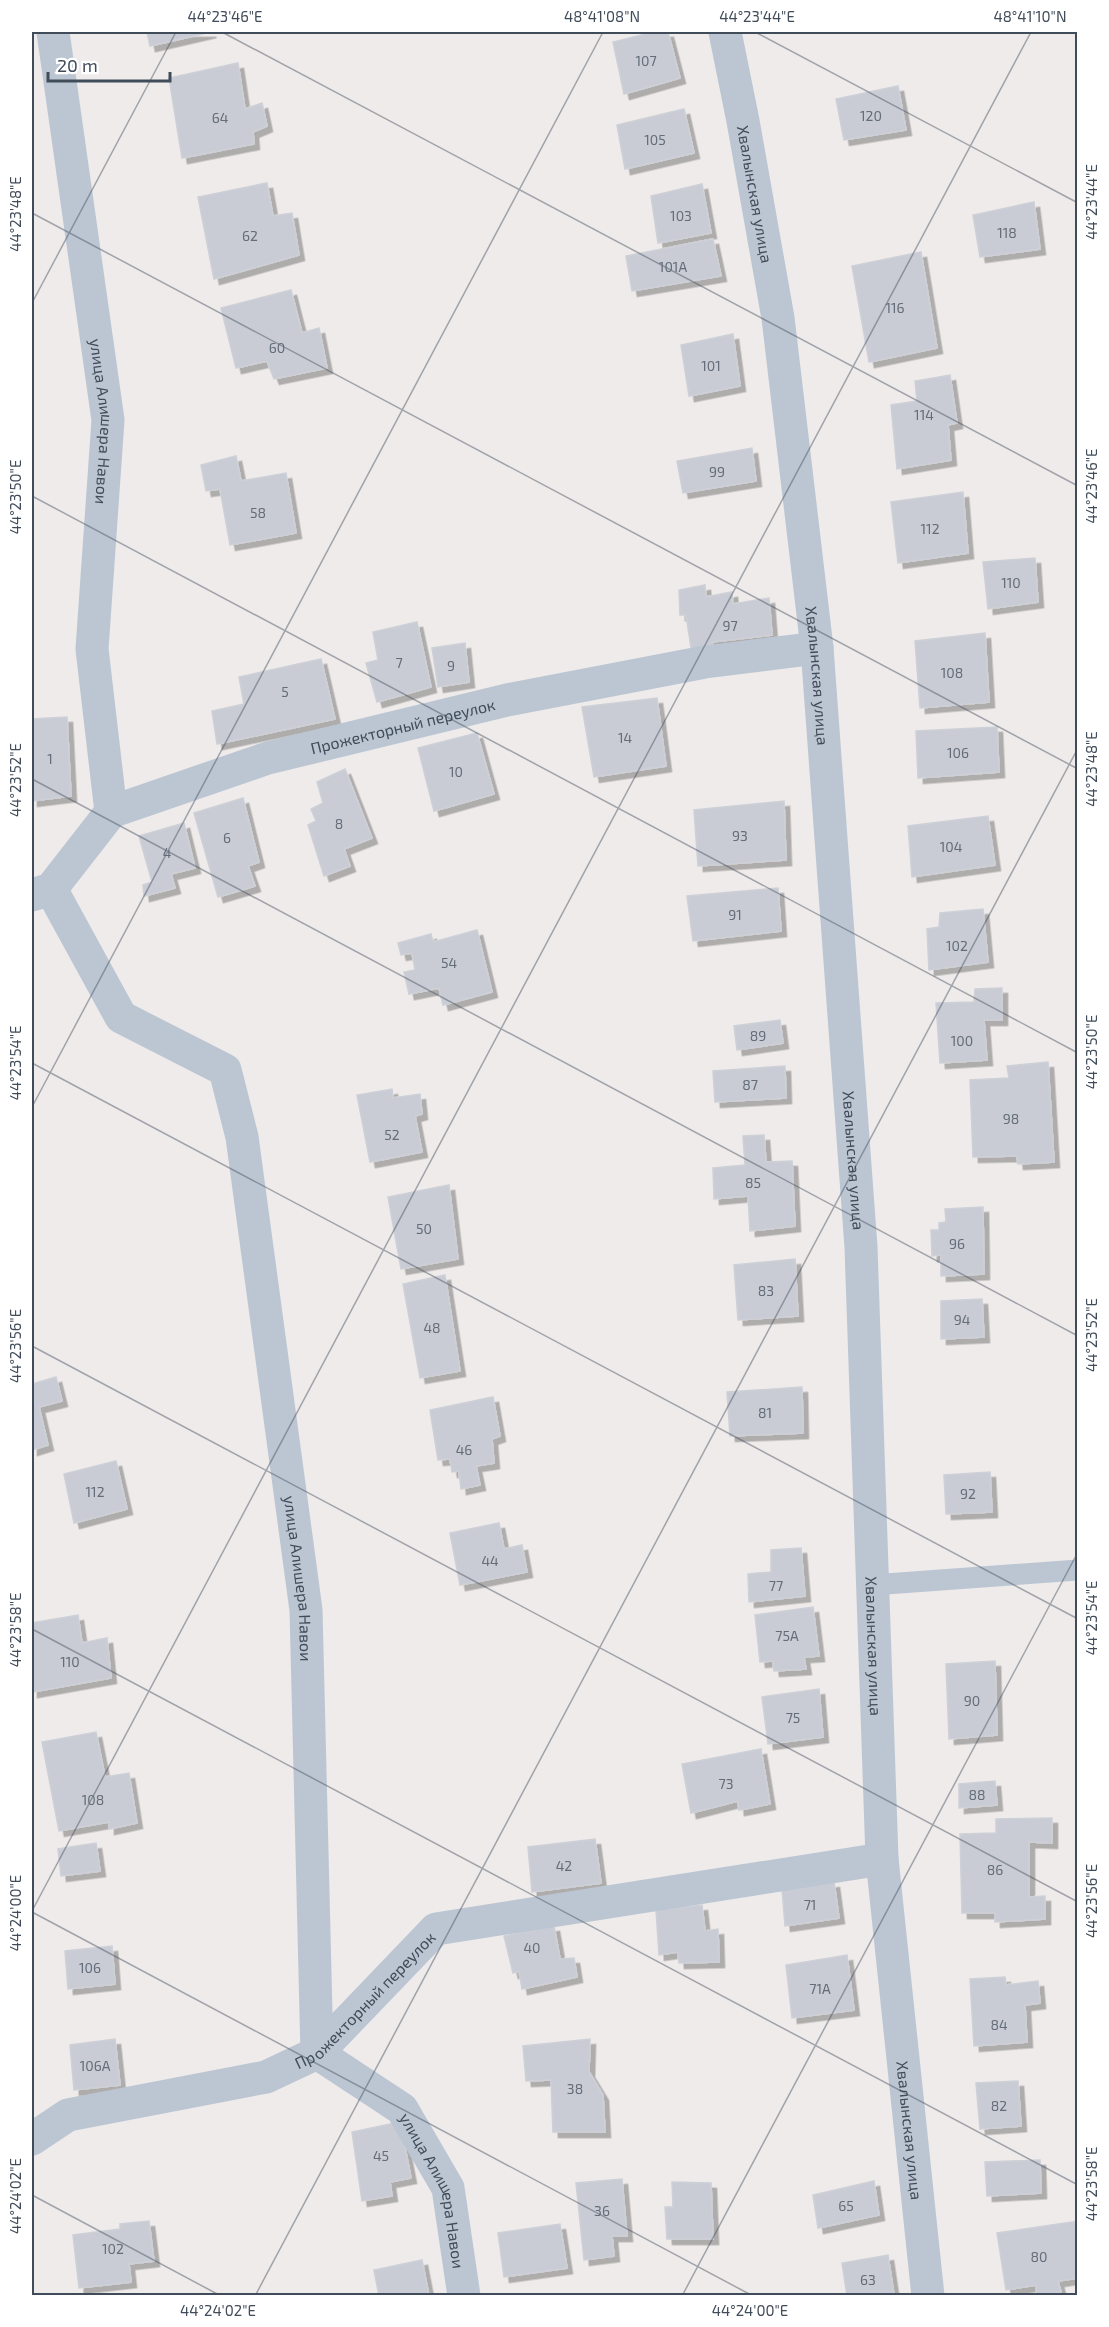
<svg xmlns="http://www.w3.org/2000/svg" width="1109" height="2327" font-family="'Exo 2',sans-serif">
<defs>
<filter id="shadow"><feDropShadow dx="5.5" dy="5.5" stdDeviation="0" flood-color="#0004"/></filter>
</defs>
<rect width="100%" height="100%" fill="#eeebea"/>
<path fill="#c9ccd4" stroke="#ced0d8" stroke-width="1.5" filter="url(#shadow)" d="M147 32H211L150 46Z
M654 32H668L680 78 624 94 613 42Z
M238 63 245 109 262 103 267 126 253 132 254 144 182 158 169 78Z
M898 86 906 130 844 140 836 99Z
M684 109 694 153 625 169 617 125Z
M267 183 273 216 292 213 299 255 214 279 198 197Z
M702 184 711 233 658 243 651 196Z
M1034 202 1040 249 980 257 973 215Z
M713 239 721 276 632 291 626 256Z
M921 252 937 348 869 362 852 266Z
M291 290 302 333 319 328 327 368 274 379 267 361 236 368 221 308Z
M733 334 740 386 689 396 681 345Z
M950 375 957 423 948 425 951 460 897 469 891 405 917 401 915 381Z
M752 448 756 481 683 493 677 461Z
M236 456 241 481 286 473 296 533 230 545 220 489 206 491 201 465Z
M963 492 968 553 898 563 891 502Z
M1035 558 1038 602 988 609 983 562Z
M705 585 706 597 732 592 733 604 769 598 772 635 712 642 713 647 691 648 686 615H680L679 590Z
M417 622 431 687 377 702 366 663 378 660 373 632Z
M985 633 989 702 920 708 915 641Z
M465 643 469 682 438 687 432 648Z
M321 659 335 719 217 744 212 711 244 704 239 677Z
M657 698 666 766 594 777 582 707Z
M67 717 71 796 32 801V719Z
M997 727 999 772 918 778 916 731Z
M477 733 494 794 434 811 418 748Z
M345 769 372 838 344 849 350 866 324 876 308 825 316 821 311 809 323 803 317 782Z
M243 798 259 862 248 866 255 886 218 897 194 813Z
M784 801 786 860 698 866 694 810Z
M988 816 995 865 912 877 908 826Z
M184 823 195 868 171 874 175 888 144 896 143 885 152 882 139 836Z
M778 888 781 931 693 941 687 896Z
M983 909 988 962 929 970 927 929 939 927 940 913Z
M477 930 492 992 443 1005 439 988 409 994 404 972 415 970 412 953 401 955 398 943 431 934 433 942Z
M1002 988V1020H984L987 1060 940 1063 936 1003 974 1002 975 989Z
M780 1020 783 1043 737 1050 734 1026Z
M1048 1062 1054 1162 1018 1164 1017 1156 973 1157 970 1080 1009 1078 1007 1066Z
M785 1066 786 1098 715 1102 713 1071Z
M392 1089 393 1098 420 1094 422 1114 415 1116 422 1152 370 1162 357 1095Z
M764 1135 766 1162 792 1161 795 1226 750 1231 748 1196 714 1199 713 1168 745 1165 743 1136Z
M449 1185 458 1259 401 1269 388 1197Z
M983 1207 984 1274 941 1276V1255L932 1256 931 1230H939V1223L946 1222 945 1209Z
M795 1259 798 1316 738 1320 734 1265Z
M445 1275 460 1371 420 1378 403 1284Z
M982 1299 984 1337 941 1339V1301Z
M56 1377 62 1401 39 1407 48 1445 32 1450V1384Z
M802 1387 803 1433 730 1436 727 1392Z
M493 1397 500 1436 492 1439 494 1463 476 1466 480 1485 461 1489 459 1471 452 1472 450 1459 438 1460 430 1410Z
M116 1461 127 1509 74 1523 64 1474Z
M990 1472 992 1512 946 1514 944 1475Z
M499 1523 504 1549 522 1545 527 1572 460 1585 450 1533Z
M801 1548 805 1596 749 1602 748 1574 771 1572V1550Z
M813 1607 819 1656 804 1657 806 1669 774 1671 773 1661 760 1662 755 1615Z
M78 1615 82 1643 107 1638 111 1678 32 1692V1623Z
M995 1661 997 1735 949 1739 946 1664Z
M819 1689 823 1737 768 1744 762 1697Z
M96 1732 105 1777 129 1773 137 1823 109 1829V1822L59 1831 42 1742Z
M761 1749 770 1804 739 1810 738 1801 691 1813 682 1764Z
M995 1781 997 1805 959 1808V1784Z
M1052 1818V1843L1029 1842V1897L1045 1896V1919L995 1922V1913H962L960 1834 996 1833V1819Z
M595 1839 601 1883 532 1892 528 1847Z
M96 1843 100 1871 61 1876 58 1849Z
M834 1882 839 1918 785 1926 782 1889Z
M702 1905 705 1931 718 1929 719 1962 679 1963 678 1952 659 1955 656 1910Z
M554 1926 560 1959 574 1958 577 1977 522 1989 519 1971 513 1973 504 1936Z
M112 1946 115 1984 68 1989 65 1951Z
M847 1955 854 2010 792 2018 786 1965Z
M1005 1977 1006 1985 1038 1981 1040 2003 1025 2005 1027 2042 974 2046 970 1979Z
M115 2039 120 2085 74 2090 70 2045Z
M590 2039 589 2072 603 2095 605 2132H553L551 2080 526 2081 523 2046Z
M1018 2081 1021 2126 980 2129 976 2083Z
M400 2122 411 2178 390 2182 392 2196 362 2201 352 2132Z
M1040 2160 1041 2193 987 2196 985 2162Z
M622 2179 627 2236H612L614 2256 584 2260 576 2183Z
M874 2181 879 2215 818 2228 813 2195Z
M672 2182 711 2183 713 2239H667L665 2207H673Z
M149 2221 154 2261 129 2264 131 2282 79 2288 73 2235 120 2229V2224Z
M1078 2221V2278L1058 2281 1061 2292 1037 2296 1036 2285 1006 2290 997 2233Z
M560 2224 567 2268 504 2277 498 2233Z
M888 2255 894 2295 847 2296 842 2263Z
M422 2260 429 2296H379L374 2270Z"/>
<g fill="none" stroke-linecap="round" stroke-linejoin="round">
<path stroke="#bcc6d3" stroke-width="21" d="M872 1585 1078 1570"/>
<g stroke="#bcc6d3" stroke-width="33">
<path id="s1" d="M53 32 108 420 92 649 111 812"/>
<path id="s2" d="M725 32 743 121 778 318 817 648 861 1247 882 1859 928 2296"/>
<path id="s3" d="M51 889 121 1017 225 1070 242 1137 306 1610 317 2053 402 2109 448 2188 464 2296"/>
<path id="s4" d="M32 895 51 889 111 812 268 758 507 700 705 662 817 648"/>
<path id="s5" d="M32 2139 68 2115 266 2077 317 2053 436 1929 882 1859"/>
</g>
</g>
<path fill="none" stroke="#414c5a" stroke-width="1.5" stroke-opacity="0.45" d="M222 32 1078 486M755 32 1078 203M32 213 1078 769M32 303 176 32M32 496 1078 1053M32 779 1078 1336M32 1063 1078 1619M32 1107 603 32M32 1346 1078 1902M32 1629 1078 2185M32 1911 1031 32M32 1912 753 2296M32 2195 221 2296M255 2296 1078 748M682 2296 1078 1552"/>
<g text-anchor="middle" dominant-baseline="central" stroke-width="4.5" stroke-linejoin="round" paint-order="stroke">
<g font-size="14" fill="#636c78">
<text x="646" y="60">107</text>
<text x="871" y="115">120</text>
<text x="220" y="117">64</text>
<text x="655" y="139">105</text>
<text x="681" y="215">103</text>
<text x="1007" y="232">118</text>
<text x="250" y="235">62</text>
<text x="673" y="266">101А</text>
<text x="895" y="307">116</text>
<text x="277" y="347">60</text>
<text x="711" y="365">101</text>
<text x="924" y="414">114</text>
<text x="717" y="471">99</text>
<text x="258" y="512">58</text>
<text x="930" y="528">112</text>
<text x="1011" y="582">110</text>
<text x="730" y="625">97</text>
<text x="399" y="662">7</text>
<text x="451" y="665">9</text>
<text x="952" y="672">108</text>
<text x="285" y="691">5</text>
<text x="625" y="737">14</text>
<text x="958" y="752">106</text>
<text x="50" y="758">1</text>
<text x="456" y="771">10</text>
<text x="339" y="823">8</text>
<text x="740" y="835">93</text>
<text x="227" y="837">6</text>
<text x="951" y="846">104</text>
<text x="167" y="852">4</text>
<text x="735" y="914">91</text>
<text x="957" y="945">102</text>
<text x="449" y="962">54</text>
<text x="758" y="1035">89</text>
<text x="962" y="1040">100</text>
<text x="750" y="1084">87</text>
<text x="1011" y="1118">98</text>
<text x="392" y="1134">52</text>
<text x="753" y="1182">85</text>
<text x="424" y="1228">50</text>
<text x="957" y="1243">96</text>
<text x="766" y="1290">83</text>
<text x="962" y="1319">94</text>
<text x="432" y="1327">48</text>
<text x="765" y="1412">81</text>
<text x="464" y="1449">46</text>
<text x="95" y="1491">112</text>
<text x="968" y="1493">92</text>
<text x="490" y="1560">44</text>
<text x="776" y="1585">77</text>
<text x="787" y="1635">75А</text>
<text x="70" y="1661">110</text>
<text x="972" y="1700">90</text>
<text x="793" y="1717">75</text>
<text x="726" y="1783">73</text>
<text x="977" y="1794">88</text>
<text x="93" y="1799">108</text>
<text x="564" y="1865">42</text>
<text x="995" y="1869">86</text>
<text x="810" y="1904">71</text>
<text x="532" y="1947">40</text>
<text x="90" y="1967">106</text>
<text x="820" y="1988">71А</text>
<text x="999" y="2024">84</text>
<text x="95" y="2065">106А</text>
<text x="575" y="2088">38</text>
<text x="999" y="2105">82</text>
<text x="381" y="2155">45</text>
<text x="846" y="2205">65</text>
<text x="602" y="2210">36</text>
<text x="113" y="2248">102</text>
<text x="1039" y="2256">80</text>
<text x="868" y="2279">63</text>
</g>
<g font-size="16" fill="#414c5a" stroke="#fff">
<text stroke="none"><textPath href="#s2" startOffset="165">Хвалынская улица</textPath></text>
<text stroke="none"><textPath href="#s1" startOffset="393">улица Алишера Навои</textPath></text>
<text stroke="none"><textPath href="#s2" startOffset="651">Хвалынская улица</textPath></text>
<text stroke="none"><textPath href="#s4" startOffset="422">Прожекторный переулок</textPath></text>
<text stroke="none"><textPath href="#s2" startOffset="1137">Хвалынская улица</textPath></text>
<text stroke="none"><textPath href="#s3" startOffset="777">улица Алишера Навои</textPath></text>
<text stroke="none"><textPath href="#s2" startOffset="1623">Хвалынская улица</textPath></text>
<text stroke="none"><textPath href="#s5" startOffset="372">Прожекторный переулок</textPath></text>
<text stroke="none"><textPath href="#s2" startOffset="2109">Хвалынская улица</textPath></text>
<text stroke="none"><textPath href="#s3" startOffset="1443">улица Алишера Навои</textPath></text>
</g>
</g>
<rect width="1109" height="2327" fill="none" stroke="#ffffff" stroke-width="66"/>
<path d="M48 72v9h122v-9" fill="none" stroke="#414c5a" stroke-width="3"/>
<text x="57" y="72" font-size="18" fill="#414c5a" stroke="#ffffff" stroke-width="4.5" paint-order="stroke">20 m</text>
<rect x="33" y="33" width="1043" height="2261" fill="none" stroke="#414c5a" stroke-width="2"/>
<g font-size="15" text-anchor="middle" fill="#414c5a">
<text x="225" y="22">44°23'46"E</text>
<text x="602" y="22">48°41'08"N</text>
<text x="757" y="22">44°23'44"E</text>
<text x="1030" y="22">48°41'10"N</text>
<text transform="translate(1092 202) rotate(-90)" y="5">44°23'44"E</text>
<text transform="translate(16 214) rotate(-90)" y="5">44°23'48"E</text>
<text transform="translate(1092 486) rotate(-90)" y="5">44°23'46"E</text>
<text transform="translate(16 497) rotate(-90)" y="5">44°23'50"E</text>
<text transform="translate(1092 769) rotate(-90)" y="5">44°23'48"E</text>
<text transform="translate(16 780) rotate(-90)" y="5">44°23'52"E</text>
<text transform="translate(1092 1052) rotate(-90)" y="5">44°23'50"E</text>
<text transform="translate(16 1063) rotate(-90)" y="5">44°23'54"E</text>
<text transform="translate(1092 1335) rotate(-90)" y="5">44°23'52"E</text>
<text transform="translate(16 1346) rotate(-90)" y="5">44°23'56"E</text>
<text transform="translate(1092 1618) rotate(-90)" y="5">44°23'54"E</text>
<text transform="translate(16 1630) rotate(-90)" y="5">44°23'58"E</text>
<text transform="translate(1092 1901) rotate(-90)" y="5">44°23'56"E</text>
<text transform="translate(16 1913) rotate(-90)" y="5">44°24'00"E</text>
<text transform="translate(1092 2184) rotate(-90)" y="5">44°23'58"E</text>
<text transform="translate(16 2196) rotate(-90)" y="5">44°24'02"E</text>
<text x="218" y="2316">44°24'02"E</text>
<text x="750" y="2316">44°24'00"E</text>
</g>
</svg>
